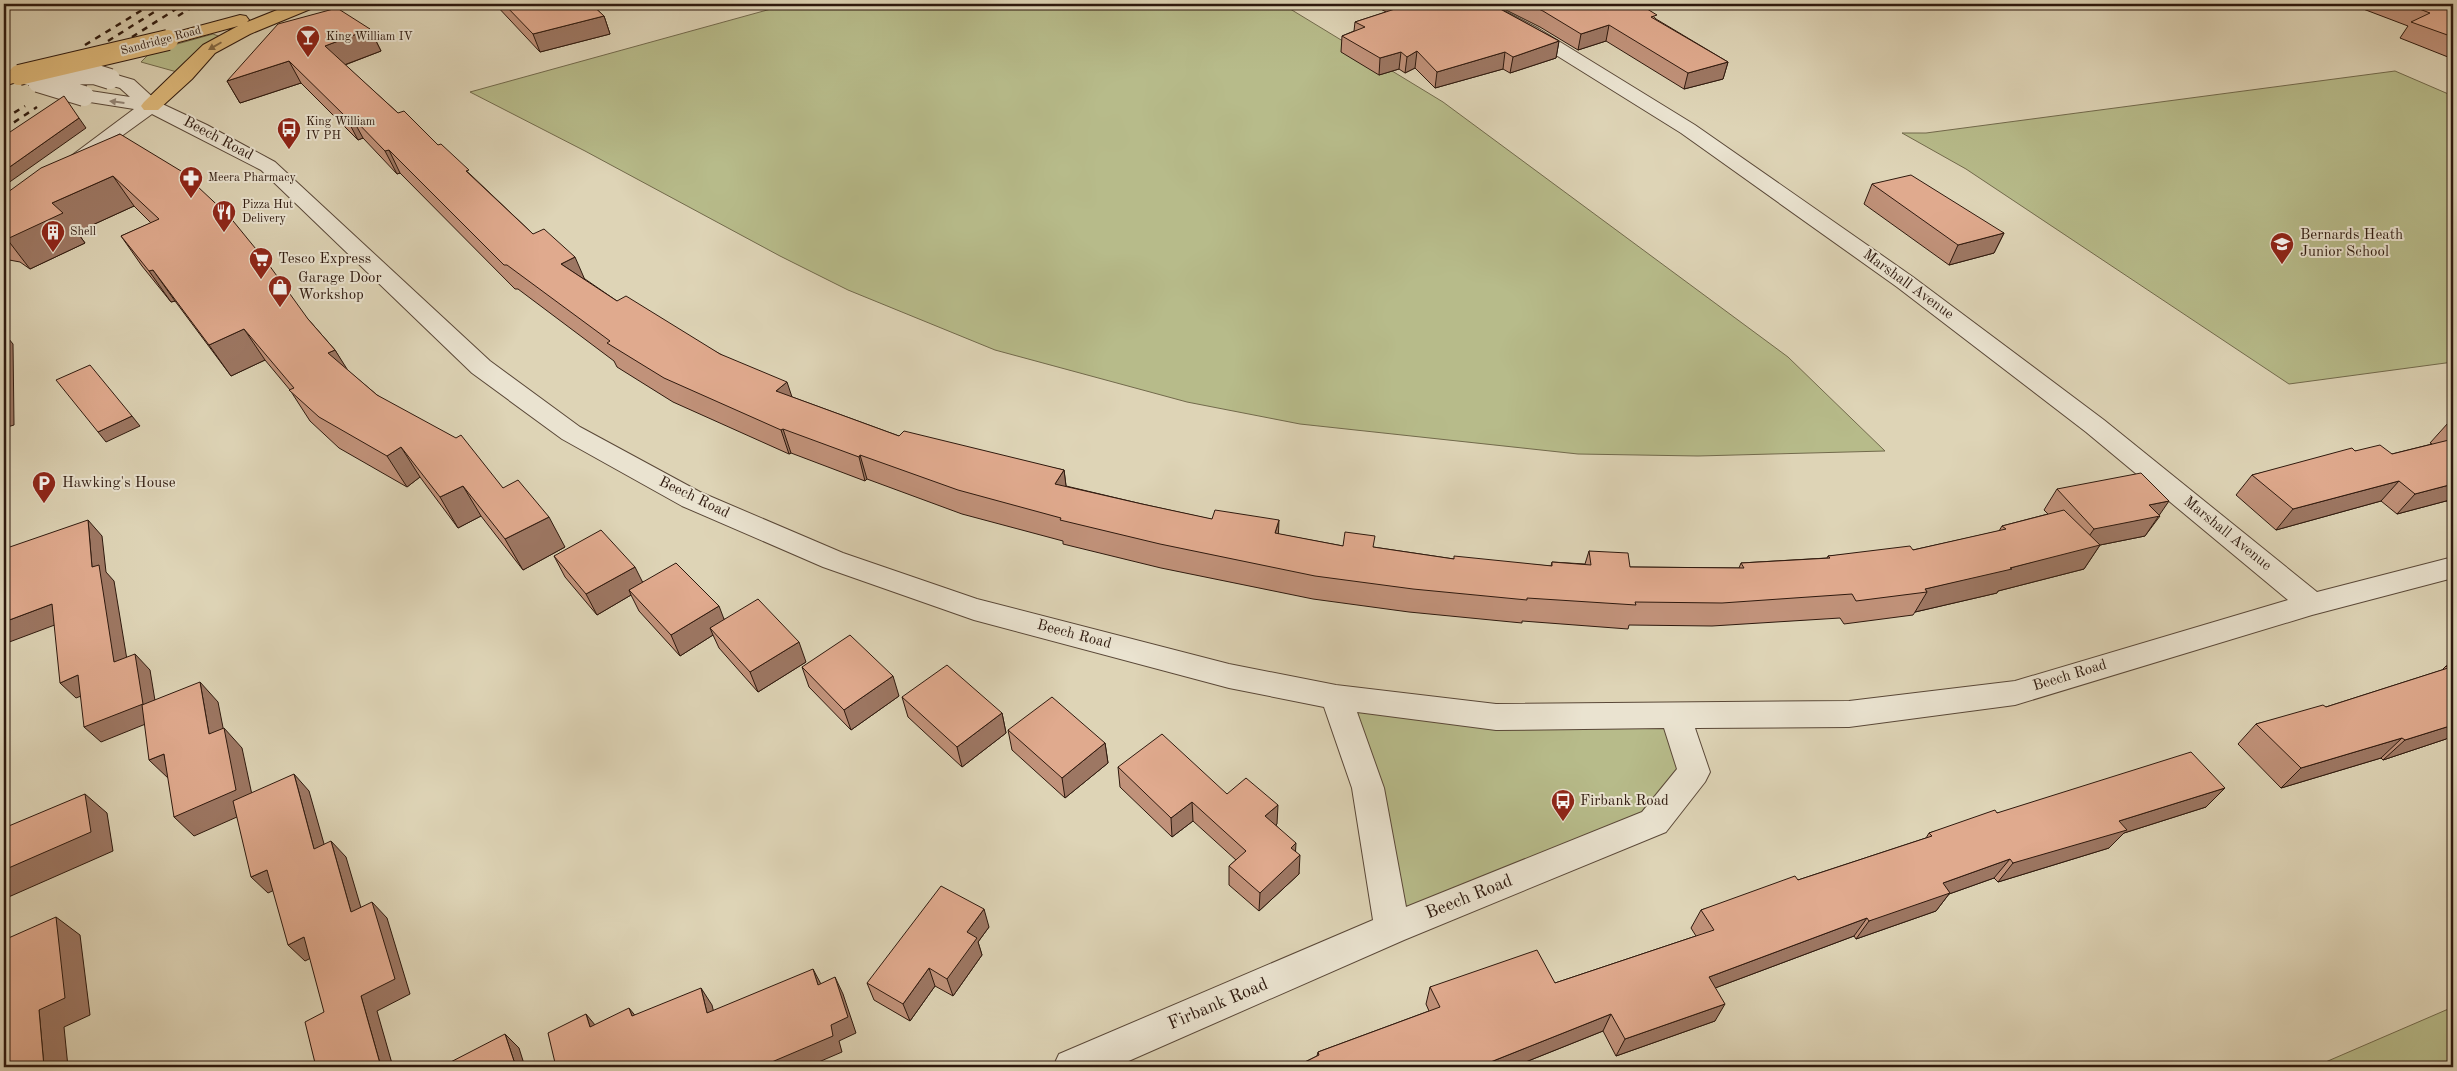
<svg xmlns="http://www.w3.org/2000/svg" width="2457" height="1071" font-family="'Old Standard TT',serif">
<rect width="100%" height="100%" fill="#ded4b6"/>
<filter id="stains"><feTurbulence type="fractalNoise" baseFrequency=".004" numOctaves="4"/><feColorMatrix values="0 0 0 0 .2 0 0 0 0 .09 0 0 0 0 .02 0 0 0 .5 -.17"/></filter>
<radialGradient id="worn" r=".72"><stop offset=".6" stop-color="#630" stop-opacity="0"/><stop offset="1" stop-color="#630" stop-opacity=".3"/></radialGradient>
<path fill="#b7bb8a" stroke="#726a4c" d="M789 4H1282L1443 102 1788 357 1885 451 1698 456 1578 454 1300 424 1187 402 995 350 848 290 780 256 585 151 470 92Z
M213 34 221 37 177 72 141 62 152 51Z
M2395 71 2453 96V362L2289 384 1966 169 1902 133H1926Z
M1336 697 1676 717 1694 772 1654 822 1392 929Z
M2453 1007V1067H2314Z"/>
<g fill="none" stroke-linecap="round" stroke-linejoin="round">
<g stroke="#5a4838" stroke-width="2">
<path id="minor" d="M1469 4H1491L1539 29 1695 125 1913 277 2104 420 2317 592 2453 557V578L2312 615 2015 705 1849 727 1695 728 1710 772 1705 782 1666 832 1404 940 1115 1067H1053L1059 1054 1373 920 1352 788 1324 707 1229 688 974 620 823 567 682 506 562 439 472 373 261 170 152 114 76 169 69 171 62 169 59 165 134 109 77 100 74 96 77 92 84 90 130 97 120 88 103 83 101 79 103 75 110 73 134 80 158 102 207 125 275 162 490 361 580 427 700 492 843 553 977 599 1229 664 1336 685 1496 704 1849 701 2015 681 2288 600 2086 432 1897 287 1681 133 1527 37 1472 8ZM1357 712 1496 730 1664 728 1677 769 1642 812 1406 907 1384 788Z"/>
</g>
<g stroke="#2e190e" stroke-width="2">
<path id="major" d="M292 4H316L313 8 250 34 215 53 192 79 158 110H144L141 106 144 102 203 45 238 26 168 45 162 44 159 40 162 36 240 15 246 16 249 20 247 22Z
M19 69 26 71 28 75 26 79 4 86V74Z"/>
</g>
<use href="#minor" fill="#eae3d0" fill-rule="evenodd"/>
<use href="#major" fill="#dfba7b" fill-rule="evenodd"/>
<path stroke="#2e190e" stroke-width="2.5" stroke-dasharray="6 6" stroke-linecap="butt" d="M178 16 197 4
M132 37 184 4
M108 41 167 4
M85 45 152 4
M4 107 9 104
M4 119 25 106
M4 129 37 107"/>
<g stroke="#5a4838" stroke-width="22" stroke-linecap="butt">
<path id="minor-bridge" d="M28 75 94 74 110 79
M38 82 84 96"/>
</g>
<g stroke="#2e190e" stroke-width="22" stroke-linecap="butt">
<path id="major-bridge" d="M19 75 168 40"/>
</g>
<use href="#minor-bridge" stroke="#eae3d0" stroke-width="20"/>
<use href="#major-bridge" stroke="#dfba7b" stroke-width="20"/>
</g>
<path fill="#c1927a" stroke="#2e190e" d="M495 4H591L604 16 610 34 540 52Z
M1372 4H1491L1559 41 1556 58 1510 73 1503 69 1435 88 1415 68 1405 73 1399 69 1379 75 1341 52 1342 36 1354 31 1355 22 1386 12Z
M1494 4H1647L1646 8 1656 19 1728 62 1723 79 1684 89 1606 41 1578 50 1540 27Z
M2350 4H2453V59L2400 38 2408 26Z
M370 29 381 51 345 65 398 113 438 145 471 175 533 234 585 279 617 301 720 354 792 397 899 436 1064 470 1066 486 1142 504 1278 534 1343 546 1373 547 1454 559 1551 566 1552 562 1585 564 1589 551 1630 567 1739 568 1741 563 1827 558 1828 556 1913 550 1999 531 2002 526 2048 514 2044 510 2057 489 2160 516 2145 536 2100 545 2084 569 1998 591 1997 593 1915 612 1913 615 1844 624 1840 618 1712 626 1629 625 1628 629 1522 621V623L1409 612 1313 599 1161 568 1063 544V541L962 514 867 479 865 481 791 453 789 454 673 402 617 367 614 361 518 289H515L400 173 397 174 363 138 358 140 301 83 240 103 227 81Z
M120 134 308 319 335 350 346 369 377 395 503 488 565 547 523 570 481 516 458 528 420 477 407 487 339 448 310 421 290 390 265 360 231 376 175 301 171 302 142 266 121 236 151 223 134 206 77 232 85 243 30 269 20 262 4 259V195Z
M1872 184 2004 233 1994 253 1949 265 1864 204Z
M2453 422V507L2446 501 2397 514 2381 501 2276 530 2236 495 2252 475 2355 451 2392 454 2432 444 2430 443 2448 423Z
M554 556 643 582 724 619 806 662 758 692 719 648 713 635 680 656 639 611 631 595 597 615 565 577Z
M2453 664V735L2450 736 2446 739 2383 760 2381 758 2281 788 2238 744 2256 724 2326 707 2442 670 2446 666Z
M802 667 899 696 851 730 809 687Z
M902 697 1002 713 1006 733 962 767 908 717Z
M1008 730 1105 743 1108 763 1065 798 1012 750Z
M1118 767 1227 794 1277 824 1276 825 1296 852 1299 874 1259 911 1229 885V866L1236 860 1193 821 1172 837 1120 787Z
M2206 807 2124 833 2109 848 1998 882 1994 878 1949 894 1936 911 1856 939 1854 936 1715 988V1021L1616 1056 1603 1031 1513 1067H1295L1317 1056 1318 1052 1429 1011 1426 1004 1430 987 1555 983 1696 936 1691 928 1701 910 1798 880 1926 838 1929 833 1997 813Z
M989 927 978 942 982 955 953 996 935 986 910 1021 874 1000 867 983Z"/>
<path fill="#9d7763" stroke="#2e190e" d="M1635 4H1647L1645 15Z
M604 16 610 34 540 52 533 34Z
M1609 25 1606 41 1578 50 1581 34Z
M370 29 381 51 336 68 325 46Z
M1559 41 1556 58 1510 73 1513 57Z
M1417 51 1415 68 1405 73 1407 57Z
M1401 52 1399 69 1379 75 1380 58Z
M1505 52 1503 69 1435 88 1437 72Z
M289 61 301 83 240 103 227 81Z
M1728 62 1723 79 1684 89 1688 73Z
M351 116 363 138 358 140 346 117Z
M79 118 86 128 4 186V171Z
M389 150 400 173 397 174 385 151Z
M113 176 134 206 77 232 85 243 30 269 7 239 52 203Z
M2004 233 1994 253 1949 265 1958 245Z
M575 257 585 280 561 264Z
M153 270 175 301 171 302 149 271Z
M244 329 265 360 231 376 209 345Z
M4 333 13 344 14 425 4 428Z
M335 350 354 380 328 353Z
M787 382 795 406 776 391Z
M132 416 140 426 106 442 98 432Z
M783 429 791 453 789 454 781 430Z
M401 447 420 477 407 487 387 456Z
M860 455 867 479 865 481 859 457Z
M1064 470 1067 494 1055 484Z
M2399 481 2381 501 2276 530 2293 509Z
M2453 484V494L2446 501 2397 514 2415 494Z
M463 486 481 516 458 528 440 497Z
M2169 501 2145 536 2100 545 2084 569 1998 591 1997 593 1915 612 1927 592 1925 589 2010 568 2080 549 2094 529 2149 505Z
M549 517 565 547 523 570 505 539Z
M88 520 102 536 106 572 114 581 130 678 114 662 92 567Z
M1279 520 1278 544 1275 533Z
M635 567 645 587 629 590 631 595 597 615 586 594Z
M52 604 68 620 4 644V622Z
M719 606 727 627 710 628 713 635 680 656 671 635Z
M799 642 806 662 758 692 750 672Z
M135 654 150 670 158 719 101 742 84 727Z
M78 675 94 691 76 698 60 683Z
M893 676 899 696 851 730 844 710Z
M200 682 218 702 228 753 209 734Z
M1002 713 1006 733 962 767 957 747Z
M2453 725V735L2450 736 2446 739 2383 760 2405 740Z
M224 728 242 748 255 809 194 836 174 817Z
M2402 738 2381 758 2281 788 2301 768Z
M1105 743 1108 763 1065 798 1062 778Z
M164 754 169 779 149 760Z
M294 774 309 791 330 865 314 849Z
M2225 788 2206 807 2124 833 2109 848 1998 882 2013 863 2119 821Z
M85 794 107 813 113 851 4 899V870Z
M1192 802 1193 821 1172 837 1171 818Z
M1278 805 1277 824 1264 835 1265 816Z
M331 841 346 857 367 928 351 912Z
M1296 843 1295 860 1300 855 1299 874 1259 911 1260 893 1291 848Z
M2010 859 1994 878 1949 894 1936 911 1856 939 1869 921 1943 883Z
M267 870 283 886 268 893 251 877Z
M372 902 387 918 410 994 377 1011 393 1067H381L361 996Z
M984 909 989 927 978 942 982 955 953 996 947 979 967 932Z
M56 917 80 935 90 1015 64 1027 68 1067H44L39 1010Z
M1867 918 1854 936 1699 994 1709 977Z
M304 937 321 953 305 961 288 945Z
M929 968 935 986 910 1021 903 1004Z
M813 969 822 986 818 985Z
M835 977 843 994 856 1033 839 1041 842 1052 807 1067H760L831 1025Z
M701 988 712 1005 718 1030 707 1013Z
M1725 1004 1715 1021 1616 1056 1625 1039Z
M629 1008 642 1024 632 1016Z
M586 1014 600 1031 590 1027Z
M1611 1014 1603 1031 1513 1067H1478Z
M505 1034 519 1048 525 1067H516Z"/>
<path fill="#e0aa8e" stroke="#2e190e" d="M504 4H591L604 16 533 34Z
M1401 4H1491L1559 41 1513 57 1505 52 1437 72 1417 51 1407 57 1401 52 1380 58 1342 36 1365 27 1355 22 1404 6Z
M1528 4H1639L1657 15 1651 17 1728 62 1688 73 1609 25 1581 34 1543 11Z
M2406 4H2453V37L2411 22 2430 13Z
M337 8 370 29 325 46 398 113 404 111 438 145 441 144 469 170 466 171 533 234 544 229 575 257 561 264 617 301 626 296 720 354 787 382 776 391 899 436 904 431 1064 470 1055 484 1142 504 1212 519 1215 510 1279 520 1275 533 1343 546 1345 532 1375 536 1373 547 1454 559V556L1552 566V562L1591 565 1589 551 1628 553 1630 567 1744 568 1741 563 1830 558 1828 556 1910 546 1913 550 2006 529 2002 526 2064 510 2100 545 2010 568 2012 569 1925 589 1927 592 1856 601 1852 594 1722 603 1635 602 1636 605 1527 598V600L1413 589 1315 576 1160 544 1060 520 1061 518 958 490 860 455 859 457 783 429 781 430 664 378 607 343 610 341 507 265H504L389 150 385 151 351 116 346 117 289 61 227 81 278 24Z
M64 96 79 118 4 171V136Z
M120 134 181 171 229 216 269 265 308 319 335 350 328 353 377 395 456 438 461 435 503 488 518 480 549 517 505 539 463 486 440 497 401 447 387 456 319 417 289 390 294 388 244 329 209 345 153 270 149 271 121 236 159 219 113 176 52 203 63 213 7 239 4 237V195L41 168Z
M1911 175 2004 233 1958 245 1872 184Z
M90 365 132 416 98 432 56 380Z
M2453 422V427L2448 423Z
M2453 439V484L2415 494 2399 481 2293 509 2252 475 2352 448 2355 451 2380 445 2392 454Z
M2141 473 2169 501 2149 505 2160 516 2094 529 2057 489Z
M88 520 92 567 99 565 114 662 135 654 143 704 84 727 78 675 60 683 52 604 4 622V549Z
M601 530 635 567 586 594 554 556Z
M676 563 719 606 671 635 629 590Z
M758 599 799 642 750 672 710 628Z
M850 635 893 676 844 710 802 667Z
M2453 664V725L2405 740 2402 738 2301 768 2256 724 2323 705 2326 707 2448 668 2446 666Z
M947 665 1002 713 957 747 902 697Z
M200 682 209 734 224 728 236 790 174 817 164 754 149 760 142 705Z
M1052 697 1105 743 1062 778 1008 730Z
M1162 734 1227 794 1246 778 1278 805 1265 816 1296 843 1291 848 1300 855 1260 893 1229 866 1246 851 1192 802 1171 818 1118 767Z
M2191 752 2225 788 2119 821 2127 830 2013 863 2010 859 1943 883 1950 893 1869 921 1867 918 1709 977 1725 1004 1625 1039 1611 1014 1478 1067H1295L1319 1055 1318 1052 1440 1007 1430 987 1537 950 1555 983 1714 930 1701 910 1795 876 1798 880 1932 836 1929 833 1995 810 1997 813Z
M294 774 314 849 331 841 351 912 372 902 395 979 361 996 381 1067H316L305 1022 324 1012 304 937 288 945 267 870 251 877 233 801Z
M85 794 91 832 4 870V828Z
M941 886 984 909 967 932 977 938 947 979 929 968 903 1004 867 983Z
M56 917 65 998 39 1010 44 1067H4V940Z
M813 969 818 985 835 977 848 1017 831 1025 833 1036 760 1067H556L548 1033 586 1014 590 1027 629 1008 632 1016 701 988 707 1013Z
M505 1034 516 1067H441Z"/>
<defs><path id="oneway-solid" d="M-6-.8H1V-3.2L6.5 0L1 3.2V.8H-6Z" transform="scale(1.25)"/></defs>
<use fill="#866a44" href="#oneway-solid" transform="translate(215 46) rotate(150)"/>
<use fill="#958879" href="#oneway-solid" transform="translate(117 102) rotate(-173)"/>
<defs>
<g id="bar-pin" transform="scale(1.25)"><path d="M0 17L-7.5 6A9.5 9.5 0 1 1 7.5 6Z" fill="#8f2418" stroke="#eae3d0"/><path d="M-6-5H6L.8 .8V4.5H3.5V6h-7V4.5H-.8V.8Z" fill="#fff"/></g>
<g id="bus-pin" transform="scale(1.25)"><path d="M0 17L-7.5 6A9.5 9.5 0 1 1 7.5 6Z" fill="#8f2418" stroke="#eae3d0"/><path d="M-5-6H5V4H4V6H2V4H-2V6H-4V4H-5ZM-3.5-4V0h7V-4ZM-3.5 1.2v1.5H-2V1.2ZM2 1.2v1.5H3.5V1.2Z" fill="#fff"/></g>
<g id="pharmacy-pin" transform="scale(1.25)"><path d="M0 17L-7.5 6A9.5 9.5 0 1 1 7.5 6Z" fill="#8f2418" stroke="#eae3d0"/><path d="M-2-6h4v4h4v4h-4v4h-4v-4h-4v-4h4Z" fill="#fff"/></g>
<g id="restaurant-pin" transform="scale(1.25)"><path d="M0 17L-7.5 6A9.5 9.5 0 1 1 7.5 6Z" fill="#8f2418" stroke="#eae3d0"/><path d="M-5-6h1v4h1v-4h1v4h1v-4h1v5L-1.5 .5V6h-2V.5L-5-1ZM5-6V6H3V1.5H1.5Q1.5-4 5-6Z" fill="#fff"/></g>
<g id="building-pin" transform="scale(1.25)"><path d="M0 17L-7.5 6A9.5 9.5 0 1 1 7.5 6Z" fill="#8f2418" stroke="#eae3d0"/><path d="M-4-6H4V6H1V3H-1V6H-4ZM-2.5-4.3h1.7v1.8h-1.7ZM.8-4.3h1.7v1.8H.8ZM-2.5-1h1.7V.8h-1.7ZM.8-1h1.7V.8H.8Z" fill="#fff"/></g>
<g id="school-pin" transform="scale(1.25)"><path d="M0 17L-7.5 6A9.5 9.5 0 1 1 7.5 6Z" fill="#8f2418" stroke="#eae3d0"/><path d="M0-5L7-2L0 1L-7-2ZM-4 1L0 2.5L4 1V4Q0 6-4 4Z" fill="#fff"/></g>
<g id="supermarket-pin" transform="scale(1.25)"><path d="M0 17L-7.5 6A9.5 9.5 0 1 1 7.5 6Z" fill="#8f2418" stroke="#eae3d0"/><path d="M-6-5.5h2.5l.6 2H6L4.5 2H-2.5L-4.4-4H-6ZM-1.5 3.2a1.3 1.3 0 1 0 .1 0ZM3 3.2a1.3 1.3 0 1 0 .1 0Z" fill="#fff"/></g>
<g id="shop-pin" transform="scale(1.25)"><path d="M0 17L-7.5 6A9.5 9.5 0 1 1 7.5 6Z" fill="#8f2418" stroke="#eae3d0"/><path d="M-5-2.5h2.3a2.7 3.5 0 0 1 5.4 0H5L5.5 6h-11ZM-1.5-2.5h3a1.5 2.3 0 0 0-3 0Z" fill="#fff"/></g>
<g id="parking-pin" transform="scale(1.25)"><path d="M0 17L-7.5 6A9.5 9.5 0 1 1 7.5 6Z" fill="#8f2418" stroke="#eae3d0"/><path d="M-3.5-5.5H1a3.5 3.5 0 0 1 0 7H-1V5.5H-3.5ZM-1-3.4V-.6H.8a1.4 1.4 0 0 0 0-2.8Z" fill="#fff"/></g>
</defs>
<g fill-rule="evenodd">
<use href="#bar-pin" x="308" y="37"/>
<use href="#bus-pin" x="289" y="129"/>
<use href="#pharmacy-pin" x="191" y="178"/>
<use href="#restaurant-pin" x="224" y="212"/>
<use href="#building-pin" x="53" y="232"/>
<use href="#school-pin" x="2282" y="244"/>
<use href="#supermarket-pin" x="261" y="259"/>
<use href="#shop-pin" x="280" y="287"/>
<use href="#parking-pin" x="44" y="483"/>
<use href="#bus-pin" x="1563" y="801"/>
</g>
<g text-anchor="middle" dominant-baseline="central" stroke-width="4" stroke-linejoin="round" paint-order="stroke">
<g font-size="12" fill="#2e190e" stroke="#eae3d0" text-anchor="start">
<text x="326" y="37">King William IV</text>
<text x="306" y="122">King William<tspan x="306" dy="14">IV PH</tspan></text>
<text x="208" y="178">Meera Pharmacy</text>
<text x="242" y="205">Pizza Hut<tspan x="242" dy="14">Delivery</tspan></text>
<text x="70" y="232">Shell</text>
</g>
<g font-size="12" fill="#2e190e" stroke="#eae3d0">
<text transform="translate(161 41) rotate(-15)">Sandridge Road</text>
</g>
<g font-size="15" fill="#2e190e" stroke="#eae3d0">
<text transform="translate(218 139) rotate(28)">Beech Road</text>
<text transform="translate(1908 285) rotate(36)">Marshall Avenue</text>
<text transform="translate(694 498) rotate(26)">Beech Road</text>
<text transform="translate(2227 534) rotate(39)">Marshall Avenue</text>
<text transform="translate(1074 635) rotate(15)">Beech Road</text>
<text transform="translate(2070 676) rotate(-17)">Beech Road</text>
</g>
<g font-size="15" fill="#2e190e" stroke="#eae3d0" text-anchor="start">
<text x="2300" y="235">Bernards Heath<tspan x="2300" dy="17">Junior School</tspan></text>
<text x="278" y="259">Tesco Express</text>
<text x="298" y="278">Garage Door<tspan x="298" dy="17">Workshop</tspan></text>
<text x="62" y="483">Hawking's House</text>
<text x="1580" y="801">Firbank Road</text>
</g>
<g font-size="18" fill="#2e190e" stroke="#eae3d0">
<text transform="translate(1469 897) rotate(-22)">Beech Road</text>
<text transform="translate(1218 1004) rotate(-23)">Firbank Road</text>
</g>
</g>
<rect width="2457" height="1071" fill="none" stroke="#ded4b6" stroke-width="20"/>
<rect x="5" y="5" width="2447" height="1061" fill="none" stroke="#2e190e" stroke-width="2.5"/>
<rect x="10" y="10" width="2437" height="1051" fill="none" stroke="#2e190e"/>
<rect width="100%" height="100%" filter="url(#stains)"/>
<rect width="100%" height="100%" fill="url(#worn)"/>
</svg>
